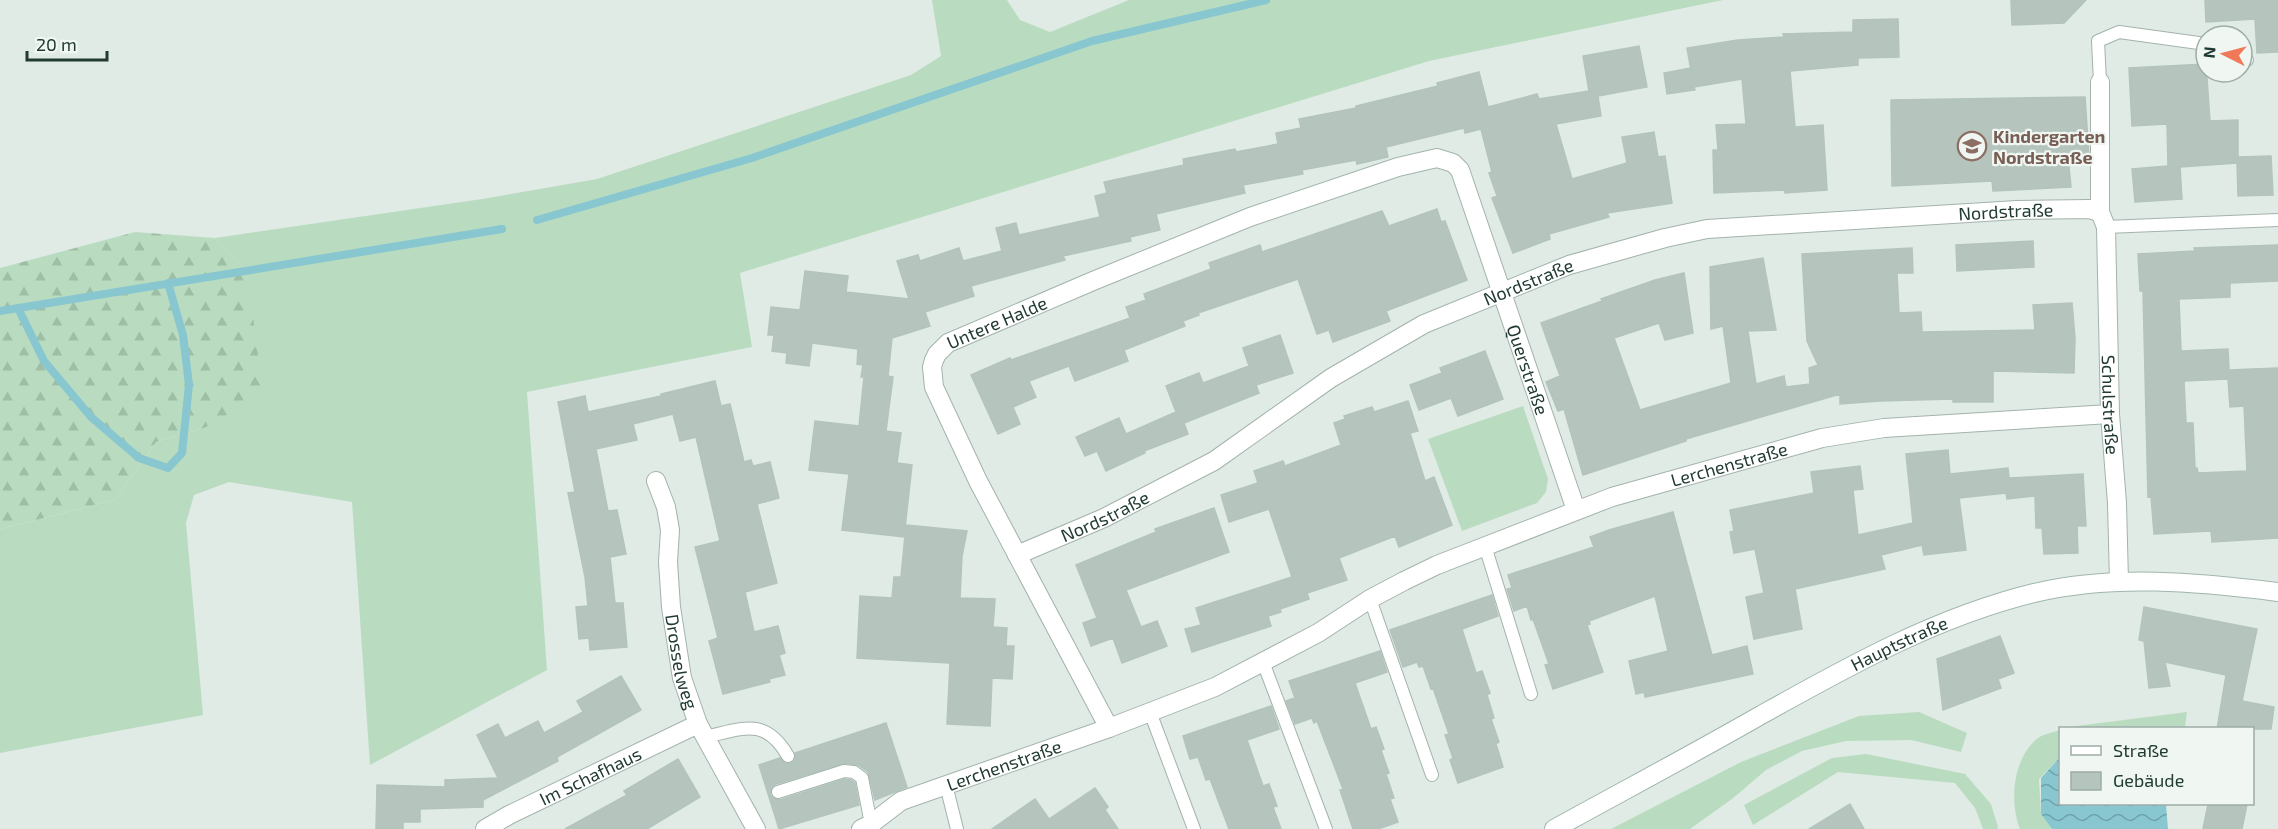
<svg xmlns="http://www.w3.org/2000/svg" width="2278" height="829" font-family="'Exo 2',sans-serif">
<defs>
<pattern id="forest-firs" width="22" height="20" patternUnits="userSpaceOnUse" patternTransform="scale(1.5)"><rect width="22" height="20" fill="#b9dcc1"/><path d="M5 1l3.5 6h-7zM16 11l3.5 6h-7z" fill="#9fbea6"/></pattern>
<pattern id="water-waves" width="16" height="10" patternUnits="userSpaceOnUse" patternTransform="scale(1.5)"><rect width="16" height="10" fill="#88c6d0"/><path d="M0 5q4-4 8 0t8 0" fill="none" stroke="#6fa2a9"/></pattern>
</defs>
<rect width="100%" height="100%" fill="#e0ebe5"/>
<path fill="#b9dcc1" d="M932 0H1007L1020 20 1050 32 1129 0H1723L1429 61 740 273 752 347 527 392 547 670 370 765 352 502 229 482 194 495 186 523 203 715 0 753V529L115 500 156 442 204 428 247 270 215 238 482 199 597 179 911 75 941 56Z
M1523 406 1548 479 1546 492 1537 503 1462 531 1428 439Z
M1919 712 1967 733 1961 752 1911 740 1846 741 1802 751 1766 770 1732 799 1690 829H1611L1741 762 1859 716Z
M2187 712 2185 728H2064L2069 727Z
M2060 730V757L2039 779 2041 814 2052 829H2020C2009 801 2013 757 2038 738 2044 734 2054 732 2060 730Z
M1866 754 1965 774 1991 804 1998 827 1997 829H1983L1975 808 1955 783 1838 772 1753 825 1744 805 1832 758Z"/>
<path fill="url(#forest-firs)" d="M135 232 215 238 247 270 263 394 204 428 156 442 115 500 0 529V268Z"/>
<path fill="url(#water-waves)" d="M2060 757V804H2166L2168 829H2052L2041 814V778Z"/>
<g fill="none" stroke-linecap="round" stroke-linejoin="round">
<path stroke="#88c6d0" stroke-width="8" d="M537 220 752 158 1092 41 1266 0
M18 308 44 361 91 417 139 458 168 468 182 453 189 385 183 335 168 283
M0 311 502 229"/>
</g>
<path fill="#b5c5be" stroke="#b2c4bc" stroke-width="1.5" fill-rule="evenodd" d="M2011 0H2086L2064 23 2012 25Z
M2205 0H2278V52L2257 53 2255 19 2206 22Z
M1898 19 1899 57 1858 58V65L1790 71 1795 127 1823 125 1827 190 1785 193V190L1714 193 1713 150H1718L1716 125 1746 124 1742 79 1694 87 1695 90 1667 94 1664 73 1690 68 1692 76 1687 48 1738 40 1784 37 1783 34 1853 32V20Z
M1639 46 1647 87 1598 96 1601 116 1556 124 1572 179 1627 163 1622 137 1654 132 1658 157 1665 156 1672 203 1607 213 1609 217 1549 234 1550 239 1513 253 1492 198 1497 196 1489 173 1492 172 1481 129 1465 133 1464 128 1386 147 1388 157 1357 164 1356 160 1302 170 1303 174 1243 185 1245 193 1156 214 1160 230 1130 237 1131 241 1063 256 1065 260 971 286 974 296 925 312 930 326 892 338 888 376 893 377 886 431 901 433 897 463 912 465 904 537 842 530 849 474 809 470 815 421 859 426 864 377H861L863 365 857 364 858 349 812 343 809 366 786 363 787 353 772 351 774 335H768L771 307 800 310 805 271 848 276 846 292 909 299 897 261 918 255 920 261 959 248 963 261 1002 251 996 228 1016 223 1019 235 1100 217 1095 196 1107 193 1104 182 1184 165 1183 159 1235 149 1236 152 1278 144 1276 133 1301 128 1299 119 1356 108V106L1438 86 1437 83 1479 72 1488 107 1537 94 1539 99 1589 91 1583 56Z
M2206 64 2210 121 2238 120V157L2271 156 2273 195 2238 196 2237 163 2180 167 2182 199 2135 202 2132 169 2168 166 2167 124 2132 126 2129 68Z
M2085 97 2089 156 2068 157 2071 187 1993 191 1992 181 1892 186 1891 100Z
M1437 209 1441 222 1445 221 1467 280 1386 311 1390 321 1333 342 1329 330 1317 334 1298 279 1198 313 1199 315 1183 321 1185 326 1124 350 1128 361 1075 381 1069 366 1029 381 1036 397 1013 407 1020 424 998 434 971 375 1010 358 1011 360 1130 318 1126 307 1146 300 1144 294 1211 269 1209 263 1260 245 1262 252 1382 211 1389 226Z
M2033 241 2034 267 1957 271 1956 245Z
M2278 245V281L2230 283V297L2179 299 2181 351 2228 349 2229 370 2278 368V538L2212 542 2211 531 2154 534 2151 496 2148 497 2143 291H2140L2138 254 2195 251 2194 248ZM2228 379 2230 407 2244 406 2247 471 2198 473 2197 468H2195L2193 423H2186L2184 381Z
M1912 248 1913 273H1897L1899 313 1921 312 1922 332 2035 330 2033 305 2072 303 2075 338 2074 373 1993 371V402H1953V399L1880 401 1840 404V394L1686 439V441L1583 475 1564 409 1558 411 1546 382 1560 376 1541 323 1602 301 1601 299 1655 280 1684 273 1693 333 1665 340 1659 323 1614 338 1640 410 1731 383 1723 326 1711 329 1710 267 1763 258 1776 330 1748 331 1756 384 1784 376 1786 387 1810 384 1809 368 1818 365 1807 341 1802 254Z
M1280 335 1293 373 1256 385 1259 393 1184 423 1188 434 1144 451 1145 453 1106 471 1097 451 1085 456 1076 437 1119 418 1126 434 1176 412 1166 386 1199 373 1203 383 1249 366 1243 348Z
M1485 351 1503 399 1458 416 1451 398 1419 410 1410 385 1442 373 1440 368Z
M715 381 721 406 730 404 744 462 751 460 753 466 770 462 779 498 757 504 777 583 745 592 754 632 778 626 785 653 779 655 785 675 769 679 770 682 723 694 709 641 718 638 695 547 720 541 696 437 680 441 673 414 633 424 637 440 596 449 608 511 617 510 626 554 610 557 615 603H623L627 647 590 650 589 638 579 639 576 607 588 606 585 577 568 493 575 492 558 402 585 396 588 412 661 396V394Z
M1408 401 1418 431 1410 433 1425 481 1434 477 1452 525 1399 547 1395 536 1339 558 1347 580 1307 593 1309 599 1280 609 1281 612 1268 616 1271 626 1192 652 1185 629 1201 625 1196 608 1292 577 1269 509 1229 522 1221 495 1258 483 1254 471 1283 461 1285 466 1341 445 1334 423 1345 419 1344 416 1372 407 1374 412Z
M1948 450 1950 474 2008 468 2009 478 2083 474 2086 526H2077L2078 553 2044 554 2042 528H2036L2035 496 2007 499 2006 493 1959 498 1966 550 1924 555 1922 545 1881 555 1885 569 1795 589 1802 629 1754 639 1746 597 1764 593 1755 549 1734 553 1730 532 1734 531 1730 510 1814 493 1811 472 1860 466 1863 489 1853 490 1858 535 1913 523 1906 454Z
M1214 508 1229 552 1126 590 1141 627 1157 621 1167 646 1122 663 1113 638 1091 646 1083 623 1097 618 1076 565 1156 532 1155 529Z
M1673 512 1712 655 1747 646 1753 674 1645 697 1644 692 1636 694 1629 661 1668 651 1655 596 1589 621 1590 624 1587 625 1603 672 1553 689 1545 665 1549 664 1533 619 1531 620 1527 606 1514 611 1507 589 1512 588 1508 575 1594 547 1590 537 1609 530Z
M906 525 967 531 962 556 960 598 995 599 993 627 1007 628 1006 646H1014L1012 679 992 678 990 726 947 724 950 663 857 658 860 596 892 598 894 577H901Z
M1492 595 1498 616 1462 629 1476 673 1482 671 1490 693 1487 695 1494 718 1491 719 1499 742 1496 744 1503 767 1458 783 1450 760 1453 758 1445 735 1449 734 1433 688 1431 689 1423 666 1419 667 1417 662 1403 667 1390 630Z
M2144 607 2257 629 2242 701 2274 707 2271 729H2217L2226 675 2165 662 2170 686 2149 688 2144 641 2139 640Z
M2000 636 2014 673 1998 679 2001 688 1943 710 1937 659Z
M1380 651 1387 672 1355 683 1371 729 1376 727 1384 749 1381 750 1389 773 1386 774 1394 798 1390 799 1398 822 1378 829H1353L1340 790 1343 789 1317 721 1314 723 1312 718 1295 724 1286 701 1295 698 1289 681Z
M621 676 641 710 557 757 558 761 483 800V807L420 809V822H403V829H376L377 785 445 787V780L498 778 477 735 498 724 505 738 538 721 544 733 583 712 577 701Z
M1271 706 1279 729 1247 740 1263 786 1269 784 1277 806 1273 807 1281 829H1229L1210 779 1206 780 1198 757 1190 759 1183 736Z
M886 723 907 787 875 800 868 772 858 765 845 763 776 784 772 787 770 794 773 798 780 800 845 779 851 780 855 783 859 805 779 829 759 765 780 758 784 763 789 764 795 760V753Z
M678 759 700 797 647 829H565L627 795 624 791Z
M1095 788 1108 807 1105 810 1118 829H992L1035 799 1049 819Z
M1850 804 1864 829H1809Z
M2208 804H2247L2242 829H2203Z"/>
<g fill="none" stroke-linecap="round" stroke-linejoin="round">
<g stroke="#a3b3ac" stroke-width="14">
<path id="lane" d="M2242 55 2247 60
M2100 82 2098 41 2119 32 2206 44
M2106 227 2278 220
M1485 546 1531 694
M1370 599 1432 775
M1263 662 1326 829
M1150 712 1194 829
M705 737C742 729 765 716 788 756
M946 785 957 829
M778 792 844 771 854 772 862 778 871 824"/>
</g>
<g stroke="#a3b3ac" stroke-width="20">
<g id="street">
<path id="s1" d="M2100 82V212L2106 227 2110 414 2117 503 2119 582"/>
<path id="s2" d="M656 481 666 507 670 530 668 562 671 607 682 678 698 724 756 829"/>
<path id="s3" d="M1017 555 1104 518 1214 461 1331 378 1424 324 1569 265 1665 238 1707 229 2017 210 2089 209 2100 212"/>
<path id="s4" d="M1109 728 978 481 934 387 932 367 934 360 937 354 948 343 1093 281 1250 217 1398 167 1437 158 1453 163 1460 170 1576 510"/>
<path id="s5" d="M485 829 509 815 698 724"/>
<path id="s6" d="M861 829 871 824 901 801 1109 728 1215 687 1318 633 1370 599 1404 581 1437 565 1612 497 1822 438 1884 428 2110 414"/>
</g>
</g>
<g stroke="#9fb6ad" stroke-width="20">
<g id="secondary">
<path id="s7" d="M1554 829C1623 791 1693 754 1761 715 1849 666 1936 617 2034 593 2114 574 2198 582 2278 592"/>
</g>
</g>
<use href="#lane" stroke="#fff" stroke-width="12"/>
<use href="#street" stroke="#fff" stroke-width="18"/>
<use href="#secondary" stroke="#fff" stroke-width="18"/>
</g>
<defs>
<g id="school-ring" transform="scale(1.5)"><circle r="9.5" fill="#f0f7f3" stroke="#8d6e63" stroke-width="1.5"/><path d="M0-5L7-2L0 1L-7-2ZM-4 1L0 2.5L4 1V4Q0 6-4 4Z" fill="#8d6e63"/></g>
</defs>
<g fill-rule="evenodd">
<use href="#school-ring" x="1972" y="146"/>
</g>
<g text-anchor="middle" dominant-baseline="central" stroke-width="4.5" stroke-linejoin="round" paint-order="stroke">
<g font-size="18" font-weight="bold" fill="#785e54" stroke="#f0f7f3" text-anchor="start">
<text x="1993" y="136">Kindergarten<tspan x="1993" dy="21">Nordstraße</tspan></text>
</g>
<g font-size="18" fill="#213b33" stroke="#f0f7f3">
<text stroke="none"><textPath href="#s3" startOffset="1068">Nordstraße</textPath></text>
<text stroke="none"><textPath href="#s3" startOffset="582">Nordstraße</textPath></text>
<text stroke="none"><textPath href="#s4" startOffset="486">Untere Halde</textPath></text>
<text stroke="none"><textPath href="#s4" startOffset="1194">Querstraße</textPath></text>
<text stroke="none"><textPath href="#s1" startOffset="324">Schulstraße</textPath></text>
<text stroke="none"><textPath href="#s6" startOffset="946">Lerchenstraße</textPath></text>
<text stroke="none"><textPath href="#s3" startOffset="96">Nordstraße</textPath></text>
<text stroke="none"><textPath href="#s7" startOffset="392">Hauptstraße</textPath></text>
<text stroke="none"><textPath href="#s2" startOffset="184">Drosselweg</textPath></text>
<text stroke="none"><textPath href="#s6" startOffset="158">Lerchenstraße</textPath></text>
<text stroke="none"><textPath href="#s5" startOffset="118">Im Schafhaus</textPath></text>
</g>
</g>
<rect x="2059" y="727" width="195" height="78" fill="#f0f7f3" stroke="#9daca6" stroke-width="1.5"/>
<rect x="2071" y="746" width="30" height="9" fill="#ffffff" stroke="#9daca6" stroke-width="1.5"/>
<text x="2113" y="757" font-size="18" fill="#213b33">Straße</text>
<rect x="2071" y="772" width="30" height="18" fill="#b5c5be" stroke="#9daca6" stroke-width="1.5"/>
<text x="2113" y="787" font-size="18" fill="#213b33">Gebäude</text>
<g transform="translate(2224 54) rotate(276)"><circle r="28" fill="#f0f7f3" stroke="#9daca6" stroke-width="1.5"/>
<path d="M0-4.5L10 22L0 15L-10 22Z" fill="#f07a58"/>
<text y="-9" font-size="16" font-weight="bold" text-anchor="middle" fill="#213b33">N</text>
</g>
<path d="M27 51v9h80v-9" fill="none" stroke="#213b33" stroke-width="3"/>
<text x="36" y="51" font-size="18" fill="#213b33" stroke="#f0f7f3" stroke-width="4.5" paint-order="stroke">20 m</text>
</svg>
